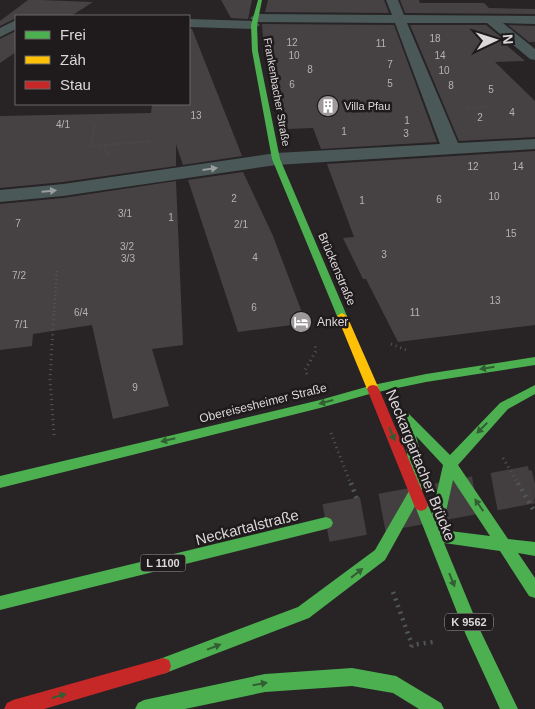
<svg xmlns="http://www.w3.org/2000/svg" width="535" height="709" font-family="Arial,sans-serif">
<rect width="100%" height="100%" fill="#282426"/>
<path fill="#464244" d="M28 0H41L93 2 71 16H16V18L0 26V21Z
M221 0H252L248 19 231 18Z
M268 0H384L389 13 265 12Z
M400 0H419L420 3H484L489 8 535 9V14L405 13Z
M262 24 394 25 437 142 321 149 313 128 287 129 276 108 264 51Z
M410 25H486L508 43H504L525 61 495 62 535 101V137L459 141Z
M508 25 535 26V42H529Z
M189 29H192L242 156 183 165 176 144V166L63 182 0 188V116L151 113 152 104H189Z
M16 31V52L0 63V39Z
M535 151V325L398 342 366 279H363L343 238 354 237 327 164Z
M243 172 273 236 306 323 238 332 188 180Z
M176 181 183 345 152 349 169 406 113 419 92 325 33 334 32 346 0 350V204L63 198Z"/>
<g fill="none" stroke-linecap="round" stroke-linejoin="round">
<path stroke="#433f41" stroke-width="29" stroke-dasharray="29 14" stroke-linecap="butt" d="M531 485 535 484"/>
<path stroke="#433f41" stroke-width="38" stroke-dasharray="38 19" stroke-linecap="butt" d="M326 523 535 484"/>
<path stroke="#4f5756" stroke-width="2" stroke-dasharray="0.5 2.5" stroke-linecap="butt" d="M466 108 488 107
M95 126 90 147 104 145
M108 156 104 145 151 141"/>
<path stroke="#4f5756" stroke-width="2.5" stroke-dasharray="1 3" stroke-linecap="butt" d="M54 312 57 271"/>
<path stroke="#4f5756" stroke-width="3" stroke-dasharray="1 4" stroke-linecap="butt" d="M391 344 406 350
M307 374 305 370 316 351 315 345
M331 433 351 485
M54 435 50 379 54 311
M503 458 519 485"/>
<path stroke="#4f5756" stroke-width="4.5" stroke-dasharray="2 5" stroke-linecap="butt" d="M351 483 358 502
M518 483 534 511
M393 592 412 645
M411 647 412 645 433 642"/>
<path fill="#4a5857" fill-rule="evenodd" d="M386 0H398L404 15 535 16V24L503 23 535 49V60L530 59 487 23H407L458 143 535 139V149L276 165 63 196 0 202V190L63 184 276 153 440 144 395 23 256 22 260 25 254 29 189 27V19L254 21 250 18 256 14 392 15Z
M16 20V29L0 37V28Z"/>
<path fill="#4caf50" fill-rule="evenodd" d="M258 0H262L257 25 258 51 280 159 347 316 346 318 342 319 337 316 272 159 252 51 251 25Z
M535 357V365L426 382 373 393 320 408 0 488V476L320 400 373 385 426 374Z
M535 385V394L508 409 458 465 508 539 535 542V556L518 553 535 578V598L529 596 500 551 444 543 480 630 518 709H500L466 635 415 506 385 560 309 618 163 674 157 672 155 666 157 660 298 607 375 550 409 491 407 453 398 416 400 413H408L450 455 500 403ZM416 436 443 465 432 514 426 501 418 500C428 482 421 455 416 436ZM453 480 490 536 442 530Z
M326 517 331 519 333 523 331 527 326 529 0 610V596Z
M352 668 396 676 441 703 444 709H419L393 693 352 686 265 692 185 709H135L138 703 144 700 265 674Z"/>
<path fill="#ffc107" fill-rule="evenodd" d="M342 313 347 316 379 389 377 392H369L367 389 337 316Z"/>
<path fill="#c62828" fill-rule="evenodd" d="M373 385 377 386 379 389 428 505 426 509 421 511 416 509 414 505 367 389 369 386Z
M163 658 169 660 171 666 169 672 163 674 44 709H4L7 703 13 700Z"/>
</g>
<defs><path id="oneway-solid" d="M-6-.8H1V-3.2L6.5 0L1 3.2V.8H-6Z" transform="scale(1.25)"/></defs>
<g fill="#9a9e9e">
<use href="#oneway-solid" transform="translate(210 169) rotate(-8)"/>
<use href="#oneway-solid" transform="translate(49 191) rotate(-5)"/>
</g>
<g fill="#335d33">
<use href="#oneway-solid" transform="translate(487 368) rotate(171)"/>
<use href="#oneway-solid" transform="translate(326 402) rotate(165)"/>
<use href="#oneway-solid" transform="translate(482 428) rotate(135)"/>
<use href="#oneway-solid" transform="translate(392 434) rotate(67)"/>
<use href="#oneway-solid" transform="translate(168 440) rotate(167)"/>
<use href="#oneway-solid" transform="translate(479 505) rotate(-125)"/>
<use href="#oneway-solid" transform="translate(357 573) rotate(-38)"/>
<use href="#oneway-solid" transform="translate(452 580) rotate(68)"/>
<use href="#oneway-solid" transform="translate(214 647) rotate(-21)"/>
<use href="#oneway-solid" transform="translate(260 684) rotate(-10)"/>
<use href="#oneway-solid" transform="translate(59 696) rotate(-16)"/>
</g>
<defs>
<g id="building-disc" transform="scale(1.125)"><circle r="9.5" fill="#9d999a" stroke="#1f1a1b"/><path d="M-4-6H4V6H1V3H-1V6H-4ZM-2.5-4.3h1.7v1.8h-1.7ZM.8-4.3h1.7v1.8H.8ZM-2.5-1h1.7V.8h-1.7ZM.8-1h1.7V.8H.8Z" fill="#fff"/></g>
<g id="hotel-disc" transform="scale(1.125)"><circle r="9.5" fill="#9d999a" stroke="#1f1a1b"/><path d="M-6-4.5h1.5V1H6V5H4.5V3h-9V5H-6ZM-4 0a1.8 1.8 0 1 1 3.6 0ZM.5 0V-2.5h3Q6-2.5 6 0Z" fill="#fff"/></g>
</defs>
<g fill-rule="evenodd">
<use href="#building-disc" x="328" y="106"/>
<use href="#hotel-disc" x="301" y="322"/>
</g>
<g text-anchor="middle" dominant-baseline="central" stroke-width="5" stroke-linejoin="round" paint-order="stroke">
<g font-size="10" fill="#b6b2b4">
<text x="435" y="38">18</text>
<text x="292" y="42">12</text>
<text x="381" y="43">11</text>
<text x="294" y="55">10</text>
<text x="440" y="55">14</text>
<text x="390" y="64">7</text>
<text x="310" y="69">8</text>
<text x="444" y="70">10</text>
<text x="390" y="83">5</text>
<text x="292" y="84">6</text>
<text x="451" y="85">8</text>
<text x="491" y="89">5</text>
<text x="512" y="112">4</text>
<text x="196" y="115">13</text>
<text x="480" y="117">2</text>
<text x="407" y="120">1</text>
<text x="63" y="124">4/1</text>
<text x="344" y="131">1</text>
<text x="406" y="133">3</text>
<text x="473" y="166">12</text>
<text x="518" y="166">14</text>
<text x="494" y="196">10</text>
<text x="234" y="198">2</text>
<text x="439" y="199">6</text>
<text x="362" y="200">1</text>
<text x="125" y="213">3/1</text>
<text x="171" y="217">1</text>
<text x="18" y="223">7</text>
<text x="241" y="224">2/1</text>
<text x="511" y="233">15</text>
<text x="127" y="246">3/2</text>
<text x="384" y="254">3</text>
<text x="255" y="257">4</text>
<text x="128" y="258">3/3</text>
<text x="19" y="275">7/2</text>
<text x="495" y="300">13</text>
<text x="254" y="307">6</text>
<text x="81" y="312">6/4</text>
<text x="415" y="312">11</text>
<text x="21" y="324">7/1</text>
<text x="135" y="387">9</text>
</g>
<g font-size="11" fill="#dcd8d9" stroke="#1f1a1b">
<text transform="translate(277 92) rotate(80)">Frankenbacher Straße</text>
</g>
<g font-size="11" fill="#dcd8d9" stroke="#1f1a1b" text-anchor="start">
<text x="344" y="106">Villa Pfau</text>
</g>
<g fill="#1f1a1b" stroke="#a39fa0" stroke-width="1">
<rect x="140.5" y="554.5" width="45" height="17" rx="4"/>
<rect x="445" y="613.5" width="48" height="17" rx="4"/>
</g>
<g font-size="11" font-weight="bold" fill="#dcd8d9">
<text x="163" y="563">L 1100</text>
<text x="469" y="622">K 9562</text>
</g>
<g font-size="12" fill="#dcd8d9" stroke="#1f1a1b">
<text transform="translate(337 269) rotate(67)">Brückenstraße</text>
<text transform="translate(263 403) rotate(-14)">Obereisesheimer Straße</text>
</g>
<g font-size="12" fill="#dcd8d9" stroke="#1f1a1b" text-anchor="start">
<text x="317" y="322">Anker</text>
</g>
<g font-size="15" fill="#dcd8d9" stroke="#1f1a1b">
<text transform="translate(421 465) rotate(68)">Neckargartacher Brücke</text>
<text transform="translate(247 527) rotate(-14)">Neckartalstraße</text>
</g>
</g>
<rect x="15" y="15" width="175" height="90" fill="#1f1a1b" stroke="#6b6667"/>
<rect x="25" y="31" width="25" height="8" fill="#4caf50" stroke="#6b6667"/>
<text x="60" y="40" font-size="15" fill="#dcd8d9">Frei</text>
<rect x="25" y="56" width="25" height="8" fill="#ffc107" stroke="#6b6667"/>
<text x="60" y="65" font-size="15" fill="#dcd8d9">Zäh</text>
<rect x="25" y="81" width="25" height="8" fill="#c62828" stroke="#6b6667"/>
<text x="60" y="90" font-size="15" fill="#dcd8d9">Stau</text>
<g transform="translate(495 40) rotate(86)" stroke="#1f1a1b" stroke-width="4" paint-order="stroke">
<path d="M0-4L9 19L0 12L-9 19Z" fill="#dcd8d9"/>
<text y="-8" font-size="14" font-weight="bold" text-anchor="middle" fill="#dcd8d9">N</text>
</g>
</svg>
